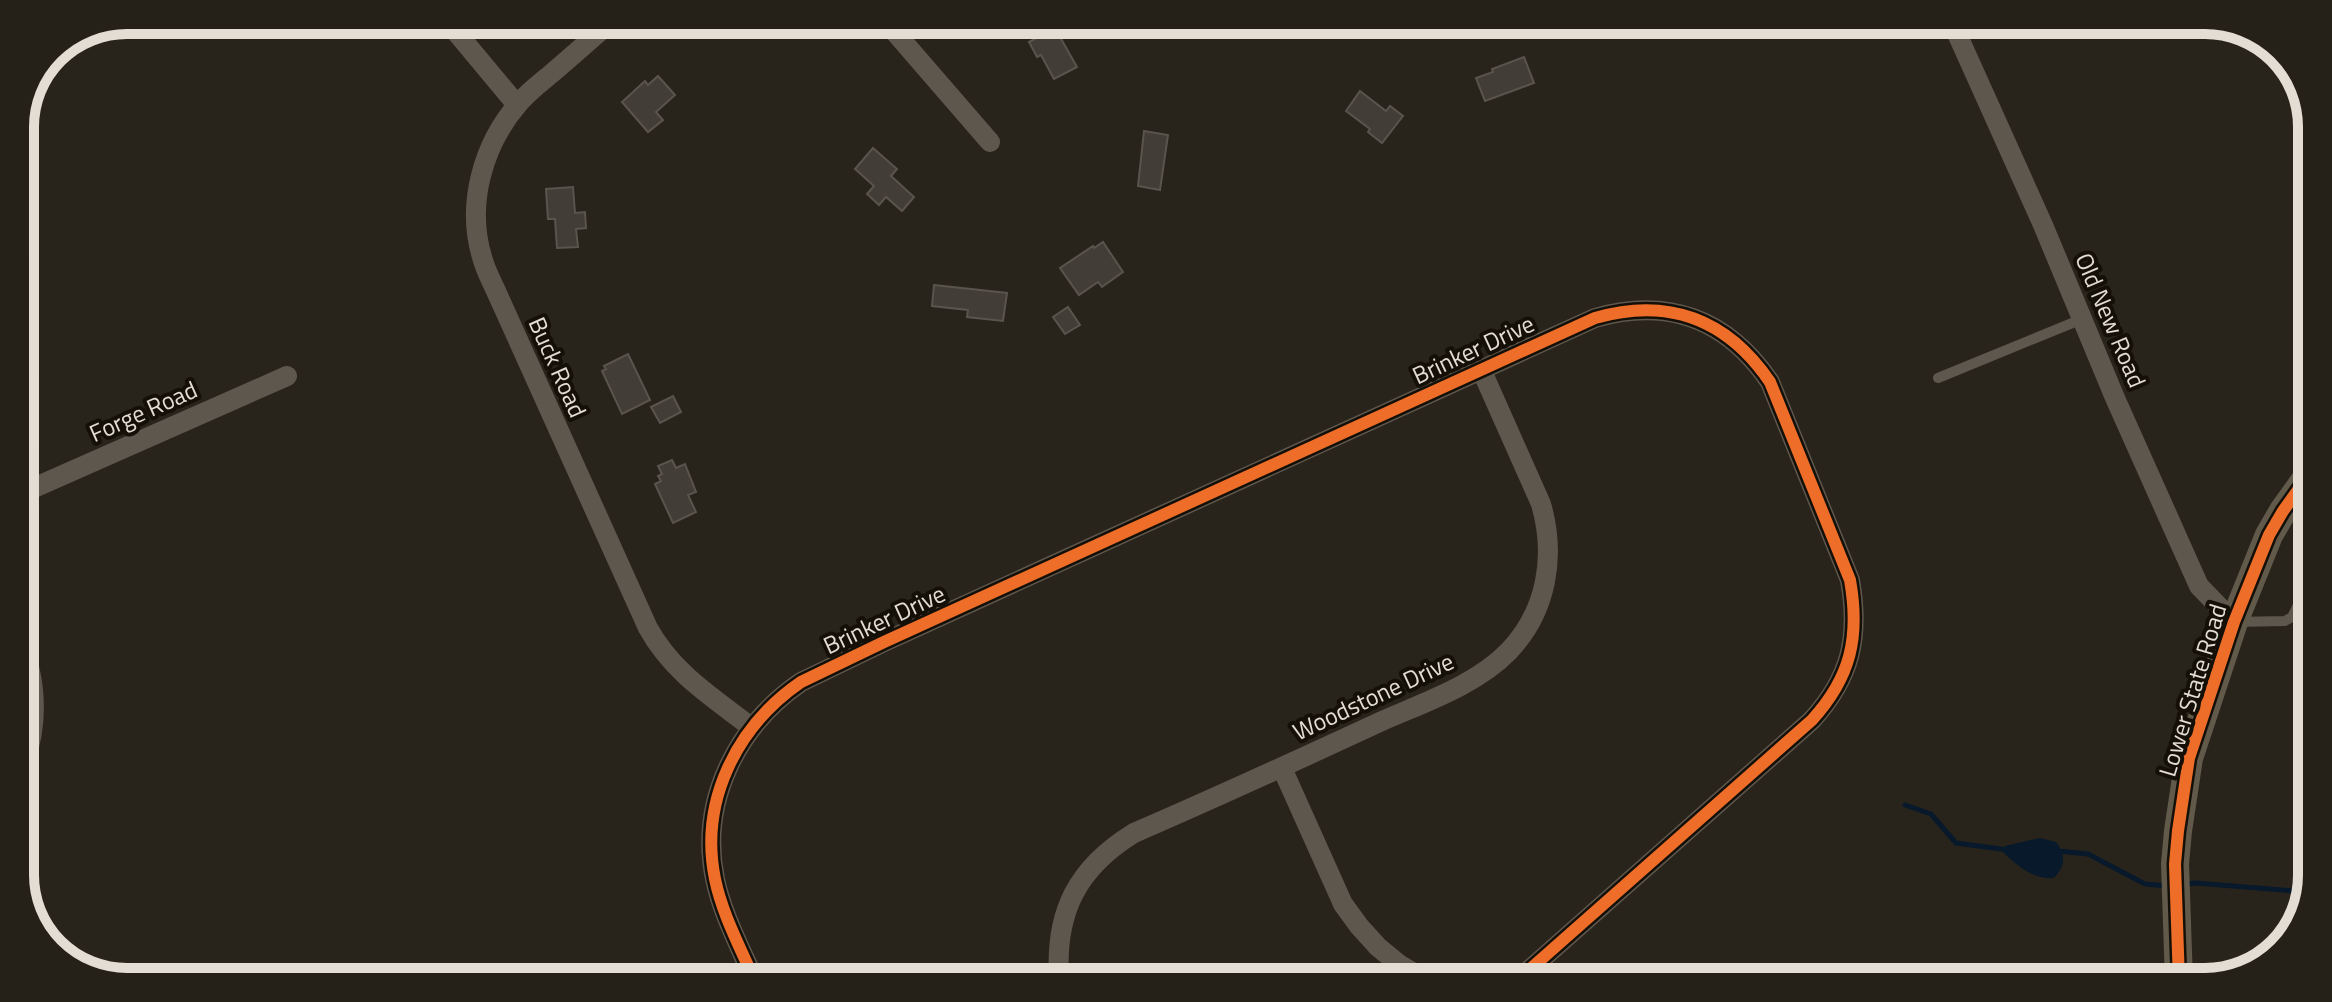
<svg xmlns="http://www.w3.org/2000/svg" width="2332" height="1002" font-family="'Titillium Web',sans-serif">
<rect width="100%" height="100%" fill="#29241b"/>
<path fill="#07192b" d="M2040 838 2056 842C2066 855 2066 865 2054 878 2034 880 2017 866 2003 852L2005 846Z"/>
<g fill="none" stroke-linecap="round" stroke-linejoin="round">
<path stroke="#07192b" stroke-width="5" d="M1905 805 1931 814 1956 843 2008 850
M2058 851 2088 854 2145 884 2168 886
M2186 884 2196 883 2294 891 2296 904 2299 910 2304 911"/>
</g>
<path fill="#423d36" stroke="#59544c" stroke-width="2" d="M1055 28 1077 67 1054 79 1041 55 1037 57 1029 42Z
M1524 57 1534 83 1485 101 1476 78 1493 72 1492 69Z
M658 76 675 95 656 112 663 120 648 132 622 102 645 81 648 85Z
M1360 91 1386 111 1390 106 1403 116 1382 143 1368 132 1370 129 1346 111Z
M1144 131 1168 135 1160 190 1138 186Z
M873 148 897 169 891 176 914 197 902 211 886 197 879 205 867 194 874 186 855 169Z
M573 187 575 213 585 212 586 228 576 229 578 247 557 248 555 219H548L546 189Z
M1103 242 1123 272 1102 287 1098 282 1079 295 1060 268 1093 246 1094 248Z
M934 285 1007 293 1003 321 967 317 968 310 932 306Z
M1068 307 1080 325 1065 334 1053 317Z
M628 354 650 400 622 414 602 371 606 369 604 366Z
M673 396 681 412 660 423 651 407Z
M672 460 676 468 685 464 696 492 688 495 696 512 673 523 655 484 661 481 658 476 662 474 658 466Z"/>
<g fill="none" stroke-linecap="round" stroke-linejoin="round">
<path stroke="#5e574d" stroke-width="10" d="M1938 378 2082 319
M2288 505 2308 527
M2236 622 2285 621 2292 617 2307 587"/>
<path stroke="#5e574d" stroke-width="20" d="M447 21 517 105
M611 22C591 39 571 57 551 74 540 83 528 92 519 103 483 144 466 204 482 257 485 269 491 280 496 291L648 628C673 673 711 696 751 727
M887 23 990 142
M1954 27 2043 225 2115 398 2199 586 2234 622
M20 494 287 376
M20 642C38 681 39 732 20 771
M1282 768 1343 904 1359 926 1378 947 1400 965 1424 979
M753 977C739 945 722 913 715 879 699 801 737 726 801 682L884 642 1595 318C1668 297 1727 319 1770 382L1850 580C1860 637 1851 677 1812 720L1519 979
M1059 978C1055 912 1077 868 1134 833 1217 797 1300 759 1382 721 1425 702 1476 685 1509 651 1547 611 1556 556 1541 504L1481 369"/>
<path stroke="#615a4b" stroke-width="28" d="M2179 982 2175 864 2178 831 2189 758 2234 622 2269 535 2283 511 2308 476"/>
<g stroke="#141008" stroke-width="17">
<path id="cycleway" d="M753 977C739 945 722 913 715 879 699 801 737 726 801 682L884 642 1595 318C1668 297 1727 319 1770 382L1850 580C1860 637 1851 677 1812 720L1519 979
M2179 982 2175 864 2178 831 2189 758 2234 622 2269 535 2283 511 2308 476"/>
</g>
<use href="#cycleway" stroke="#ee6e29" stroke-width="12"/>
</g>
<g text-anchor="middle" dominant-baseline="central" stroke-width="8" stroke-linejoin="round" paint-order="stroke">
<g font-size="24" fill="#e3ddd3" stroke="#141008">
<text transform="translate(2111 320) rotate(67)">Old New Road</text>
<text transform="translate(1473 349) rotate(-25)">Brinker Drive</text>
<text transform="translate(558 367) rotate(66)">Buck Road</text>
<text transform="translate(143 411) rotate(-24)">Forge Road</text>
<text transform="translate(884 619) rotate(-25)">Brinker Drive</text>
<text transform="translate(2192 690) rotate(-73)">Lower State Road</text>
<text transform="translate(1373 696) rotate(-25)">Woodstone Drive</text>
</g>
</g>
<path d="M0 0H2332V1002H0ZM127 34H2205A93 93 0 0 1 2298 127V875A93 93 0 0 1 2205 968H127A93 93 0 0 1 34 875V127A93 93 0 0 1 127 34Z" fill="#252018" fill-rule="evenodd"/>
<path fill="none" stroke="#e3ddd3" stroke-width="10" d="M127 34H2205A93 93 0 0 1 2298 127V875A93 93 0 0 1 2205 968H127A93 93 0 0 1 34 875V127A93 93 0 0 1 127 34Z"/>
</svg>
